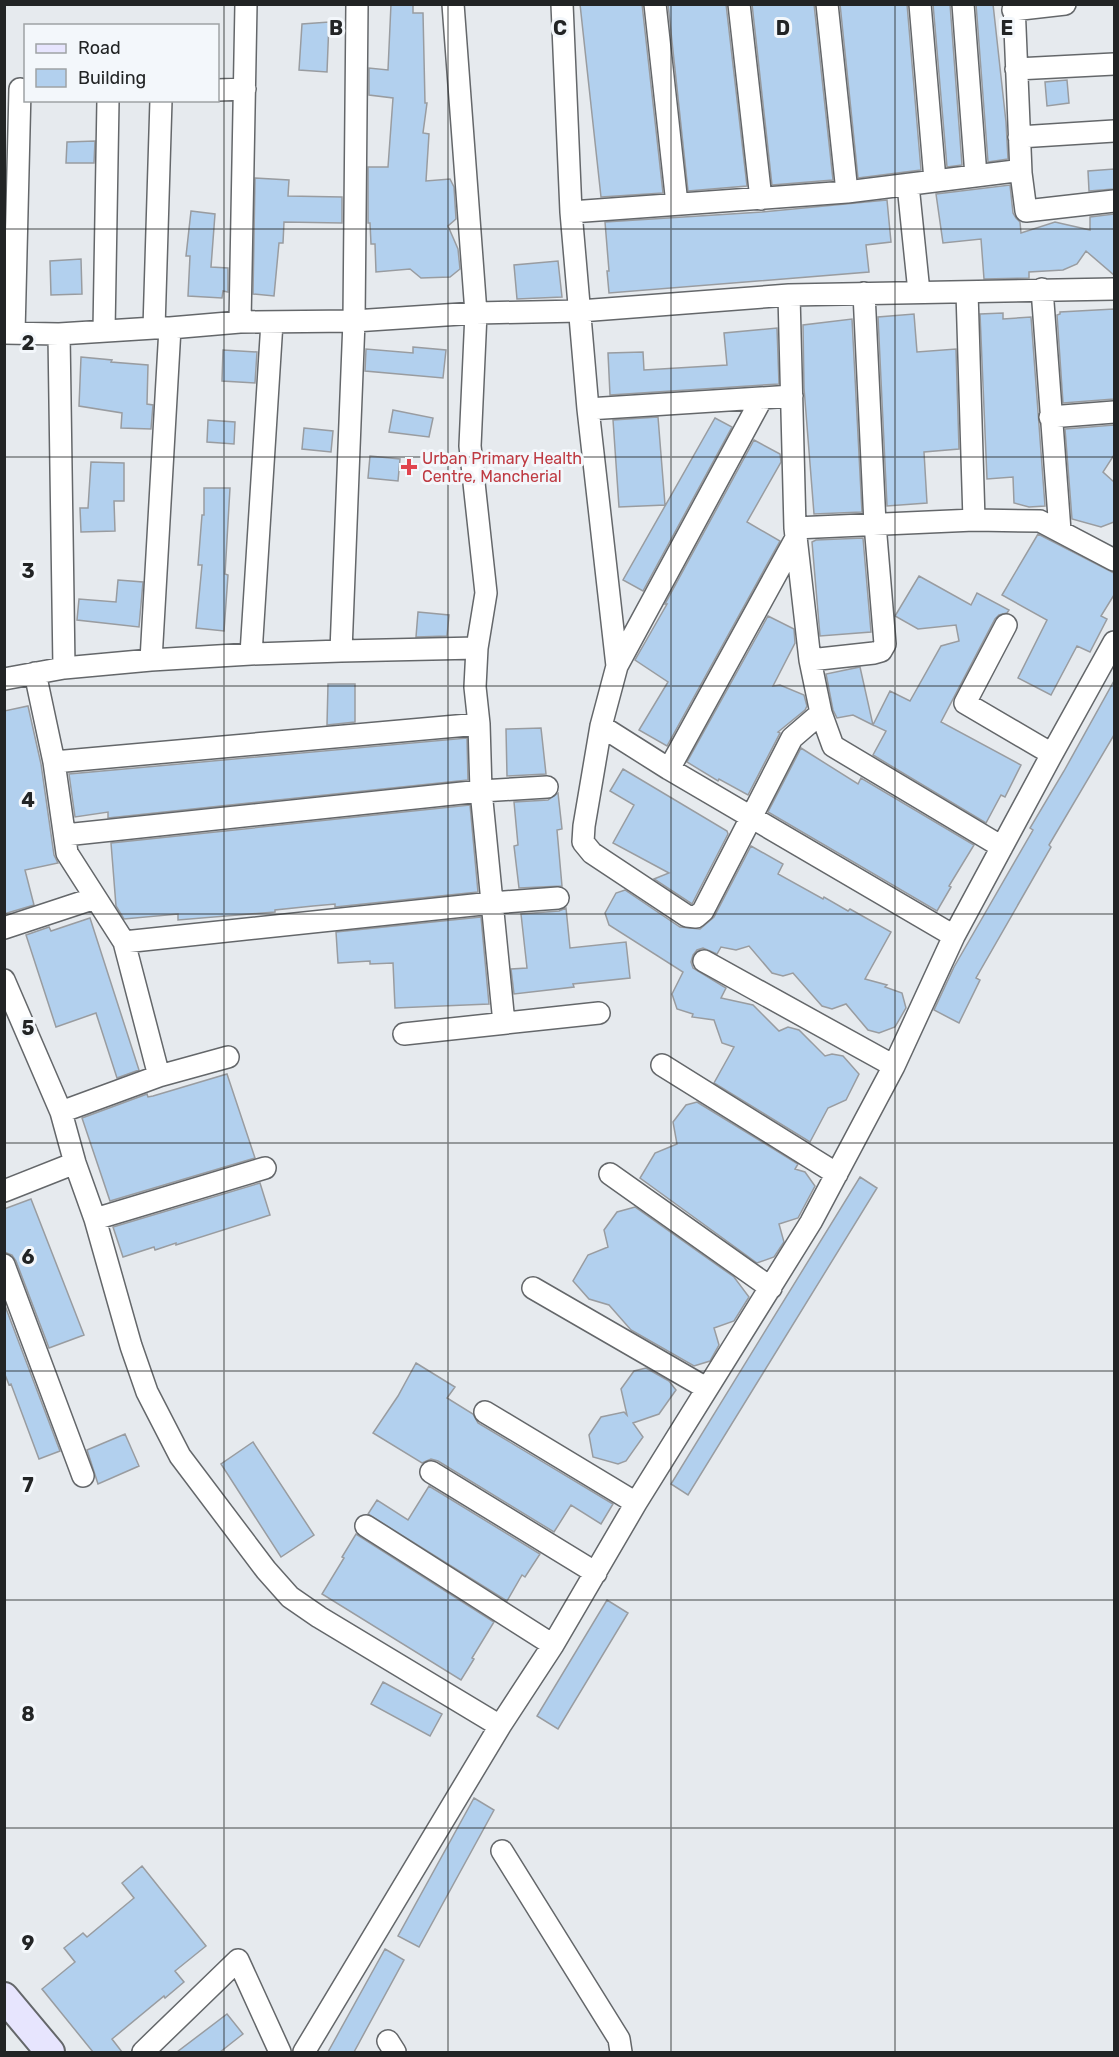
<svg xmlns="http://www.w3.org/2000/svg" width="1119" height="2057" font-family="Rubik,sans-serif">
<rect width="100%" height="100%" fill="#e6eaee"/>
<path fill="#b2d0ee" stroke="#999ca0" stroke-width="1.5" d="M391 4H413V13H423L425 103H427L423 133 429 134 426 181 450 179 454 187 456 219 448 226 458 249 460 269 450 277 421 278 410 269 376 272 375 244H371L370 223H368V167H388L393 98 369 95V68L388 70Z
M580 4H642L663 193 601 197Z
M668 4H726L747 186 688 191Z
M752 4H814L833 180 772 185Z
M840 4H907L921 170 858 178Z
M933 4H950L962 165 947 167Z
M976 4H993L1006 122 1008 159 988 162Z
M329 22 327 72 299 70 302 24Z
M1067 80 1069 103 1047 106 1045 82Z
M95 141 94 163H66L67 142Z
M1114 169V189L1089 191 1088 171Z
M255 178 289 180 288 196 342 197V223L284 222 283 243H279L274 296 253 294Z
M1010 185 1013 213 1016 218 1020 222 1021 233 1055 222 1090 230V217L1114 214V275L1086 251 1077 264 1063 270 1029 272V278L984 279 981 239 943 243 936 194Z
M887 200 891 242 866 245 869 272 609 293 607 271H609L605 222 762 212Z
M191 211 215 214 211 267 228 268V292L223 291 222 298 188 296 190 256H186Z
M81 259 82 294 51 295 50 261Z
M558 261 562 297 517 299 514 265Z
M1114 309V399L1063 403 1057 315 1060 314V312Z
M1003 313V319L1031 317 1045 506 1029 507 1014 503 1013 477 987 479 980 314Z
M914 314 917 352 956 349 959 449 924 452 927 503 887 506 878 317Z
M852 319 862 512 814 514 804 388 803 325Z
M777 328 779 384 610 395 608 353 643 352 644 370 727 365 724 333Z
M413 347 446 350 443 378 365 371 366 349 413 353Z
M223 350 257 352 255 383 222 381Z
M81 357 112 360 111 362 148 365 147 404 153 405 151 429 121 428 122 413 79 406Z
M393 410 433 418 429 437 389 432Z
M658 417 665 505 619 507 613 420Z
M715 418 732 427 643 591 623 580Z
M208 420 235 422 234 444 207 442Z
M1114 425V455L1103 472 1114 482V522L1101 527 1072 519 1065 429Z
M304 428 333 431 331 452 302 449Z
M754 440 780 454 781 462 747 522 780 541 667 746 639 730 668 682 635 660 667 604H665Z
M370 456 400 459 398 481 368 478Z
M91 462 124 463V501H114L115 531 81 532 80 508H88Z
M204 488H230L225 574 228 575 224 631 196 628 202 565H198L202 515H204Z
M1038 534 1114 573V595L1101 616 1107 619 1090 652 1077 646 1051 695 1018 678 1047 620 1002 595Z
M863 538 871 632 820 636 812 542 816 540Z
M919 576 971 605 977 593 1009 610 1007 613 999 615 995 619 941 722 1021 765 1005 797 1001 795 986 823 873 755 886 731 873 725 890 691 910 701 941 646 959 641 956 625 918 629 895 616Z
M118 580 143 582 139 627 77 620 79 599 116 602Z
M418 612 449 615 447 636 416 637Z
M768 616 794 629 795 643 773 686 780 685 804 695 807 706 805 710 778 732 780 733 748 795 719 779 718 781 687 762Z
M860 667 873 725 853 715 837 718 833 710 826 674Z
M1114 681V735L1049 845 1051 847 976 978 980 980 959 1023 934 1010 954 967 1033 830 1030 828 1064 771Z
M328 684H355V722L327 725Z
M28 706 41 764 54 855 58 863 25 870 34 905 4 914V711Z
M541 728 546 774 507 776 506 729Z
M467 738 468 780 108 818V812L75 817 69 774Z
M801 748 858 784 861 778 974 845 949 886 951 887 937 911 768 812Z
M623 769 727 831 728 834 692 904 654 879 669 873 613 843 634 805 610 791Z
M558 793 562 829 557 830 562 886 519 888 514 846 518 845 514 802 548 800Z
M470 805 478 892 335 907V904L313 906 275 910V912L178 920V914L124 919 116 906 111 843Z
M751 846 783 864 778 874 823 899 824 897 848 911 850 909 891 932 865 979 887 985 885 987 902 993 906 1008 895 1027 879 1033 868 1030 846 1004 832 1009 822 1006 793 973 783 976 772 973 749 946 736 950 721 947 717 954 703 948 697 950 693 955 691 962 693 968 726 988 721 998 753 1005 779 1031 788 1027 799 1030 825 1056 832 1054 843 1056 859 1074 846 1100 828 1108 810 1142 714 1083 734 1047 722 1043 714 1020 692 1017 693 1014 677 1009 672 994 683 972 609 925 605 913 616 893 625 890 680 927 700 929 714 917Z
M566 908 570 948 626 942 630 978 573 984 574 987 514 994 511 969 527 968 521 914 559 911Z
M481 917 489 1004 395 1008 393 963 370 964V961L338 963 336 932Z
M90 918 139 1070 117 1078 96 1013 56 1027 26 935 49 927 51 931Z
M227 1074 255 1158 110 1201 82 1118 147 1094 148 1097 153 1096Z
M697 1102 798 1164 795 1169 805 1172 815 1186 798 1218 779 1224 784 1242 774 1257 757 1263 640 1178 655 1153 677 1144 673 1122 686 1105Z
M860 1177 877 1188 688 1495 671 1484Z
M260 1183 270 1215 176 1245V1243L155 1250 154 1247 123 1257 113 1227Z
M31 1199 84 1335 49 1348 16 1261 12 1255 4 1252V1209Z
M635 1207 734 1277 749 1297 734 1321 714 1328 719 1345 710 1361 694 1366 631 1330 609 1305 589 1299 573 1281 588 1255 608 1247 604 1230 617 1212Z
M4 1303 60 1451 39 1459 11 1384 9 1385 4 1372Z
M416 1363 455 1387 447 1398 473 1414 478 1423 613 1504 601 1524 571 1505 554 1532 438 1461 431 1459 422 1463 373 1433 398 1396Z
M646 1368 669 1381 676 1390 659 1414 633 1423 643 1437 626 1461 618 1464 593 1457 589 1435 601 1417 624 1412 627 1415 621 1389 634 1371Z
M125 1434 139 1466 98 1484 87 1450Z
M253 1442 314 1535 281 1557 221 1464Z
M429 1486 540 1554 525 1577 522 1575 507 1601 368 1514 377 1500 408 1520Z
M356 1534 494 1622 472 1658 474 1659 461 1680 322 1594 344 1558 342 1557Z
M607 1600 628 1613 558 1729 537 1716Z
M383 1682 442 1714 430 1736 371 1704Z
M474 1798 494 1810 419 1947 398 1936Z
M142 1866 206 1946 175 1971 184 1982 165 1998 164 1996 112 2039 122 2052H93L42 1989 75 1962 64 1948 83 1933 87 1937 134 1898 122 1883Z
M385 1949 404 1960 354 2052H328Z
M227 2014 243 2034 220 2052H177Z"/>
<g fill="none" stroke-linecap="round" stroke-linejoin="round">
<g stroke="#64676a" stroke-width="24">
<path id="minor" d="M453 4 476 313 470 446 486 593 477 648 475 687 479 724 481 791 504 1023
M562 4 571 212 588 409 617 666 601 726 584 826 583 842 592 853 687 916 696 917 703 911 792 738 821 713
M655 4 677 204
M739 4 761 199
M827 4 847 192
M920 4 935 180
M963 4 976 176
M1014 4 1021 173 1026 211 1114 201
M1013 10 1065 4
M1016 69 1114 64
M218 90 245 89
M1019 137 1114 131
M908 185 919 292
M571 212 847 192 1015 171 1021 173
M1042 289 1060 531
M967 292 974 520
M789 295 795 528 974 520 1040 521 1114 560
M240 322 246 4
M154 328 161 100
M104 331 108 100
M4 333 59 334 154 328H170L240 322 354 321 357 4
M14 333 20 89
M59 334 64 668
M588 409 792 396
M1050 417 1114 412
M795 528 810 660 874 653 881 651 885 644 875 524 864 293
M1006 625 965 703 1052 754
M341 651 477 648
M251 654 272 322
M151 660 170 328
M810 660 821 713 833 746 1002 847
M617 666 762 398
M4 679 64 668 151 660 251 654 341 651 354 321 476 313 580 311 789 295 1114 289
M601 726 669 769 954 936 1052 754 1114 642
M54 762 479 724
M669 769 796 538
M65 835 481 791 547 787
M4 928 95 898
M124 942 492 903 558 898
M704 961 894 1066
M4 980 61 1112 159 1076 124 942 67 853 54 762 35 673
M404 1034 599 1013
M662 1065 837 1174
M159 1076 228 1057
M61 1112 75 1163 95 1219 265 1168
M610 1174 771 1288
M4 1191 75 1163
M95 1219 131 1346 147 1392 180 1456 266 1570 290 1597 319 1617 500 1726 553 1645 636 1503
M4 1265 83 1476
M533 1288 706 1388
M485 1412 636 1503 811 1222 894 1066 954 936
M431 1472 596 1573
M366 1526 553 1645
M502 1851 619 2039 621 2052
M388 2041 395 2052
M143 2052 238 1960 280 2052
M304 2052 500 1726"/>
</g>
<g stroke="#64676a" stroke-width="32">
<path id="secondary" d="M4 1997 50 2052"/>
</g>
<use href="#minor" stroke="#fff" stroke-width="21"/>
<use href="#secondary" stroke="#e7e5fe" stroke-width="28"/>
</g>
<path fill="none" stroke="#222425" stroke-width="1.5" stroke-opacity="0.55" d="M224 4V2052M448 4V2052M671 4V2052M895 4V2052M4 229H1114M4 457H1114M4 686H1114M4 914H1114M4 1143H1114M4 1371H1114M4 1600H1114M4 1828H1114"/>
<path fill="#e0444e" stroke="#f3f7fb" stroke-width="2" d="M406 458h6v6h6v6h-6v6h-6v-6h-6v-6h6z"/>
<g text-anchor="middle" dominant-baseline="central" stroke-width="6" stroke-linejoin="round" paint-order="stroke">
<g font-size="16" fill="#be3a42" stroke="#f3f7fb" text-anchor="start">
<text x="422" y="458">Urban Primary Health<tspan x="422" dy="18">Centre, Mancherial</tspan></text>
</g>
</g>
<g font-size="20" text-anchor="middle" font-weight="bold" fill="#222425" stroke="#f3f7fb" stroke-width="6" stroke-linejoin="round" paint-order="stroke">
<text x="336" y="35">B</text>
<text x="560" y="35">C</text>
<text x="783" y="35">D</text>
<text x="1007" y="35">E</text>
<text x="28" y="350">2</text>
<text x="28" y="578">3</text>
<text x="28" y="807">4</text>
<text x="28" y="1035">5</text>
<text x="28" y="1264">6</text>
<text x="28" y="1492">7</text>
<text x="28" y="1721">8</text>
<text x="28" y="1950">9</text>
</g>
<rect width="1119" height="2057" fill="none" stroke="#222425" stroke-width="12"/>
<rect x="24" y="24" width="195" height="78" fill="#f3f7fb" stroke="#9fa3a5" stroke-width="1.5"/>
<rect x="36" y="44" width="30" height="9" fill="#e7e5fe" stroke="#9fa3a5" stroke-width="1.5"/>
<text x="78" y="54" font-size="18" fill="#222425">Road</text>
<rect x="36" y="69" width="30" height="18" fill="#b2d0ee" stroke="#9fa3a5" stroke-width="1.5"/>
<text x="78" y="84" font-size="18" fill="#222425">Building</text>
</svg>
